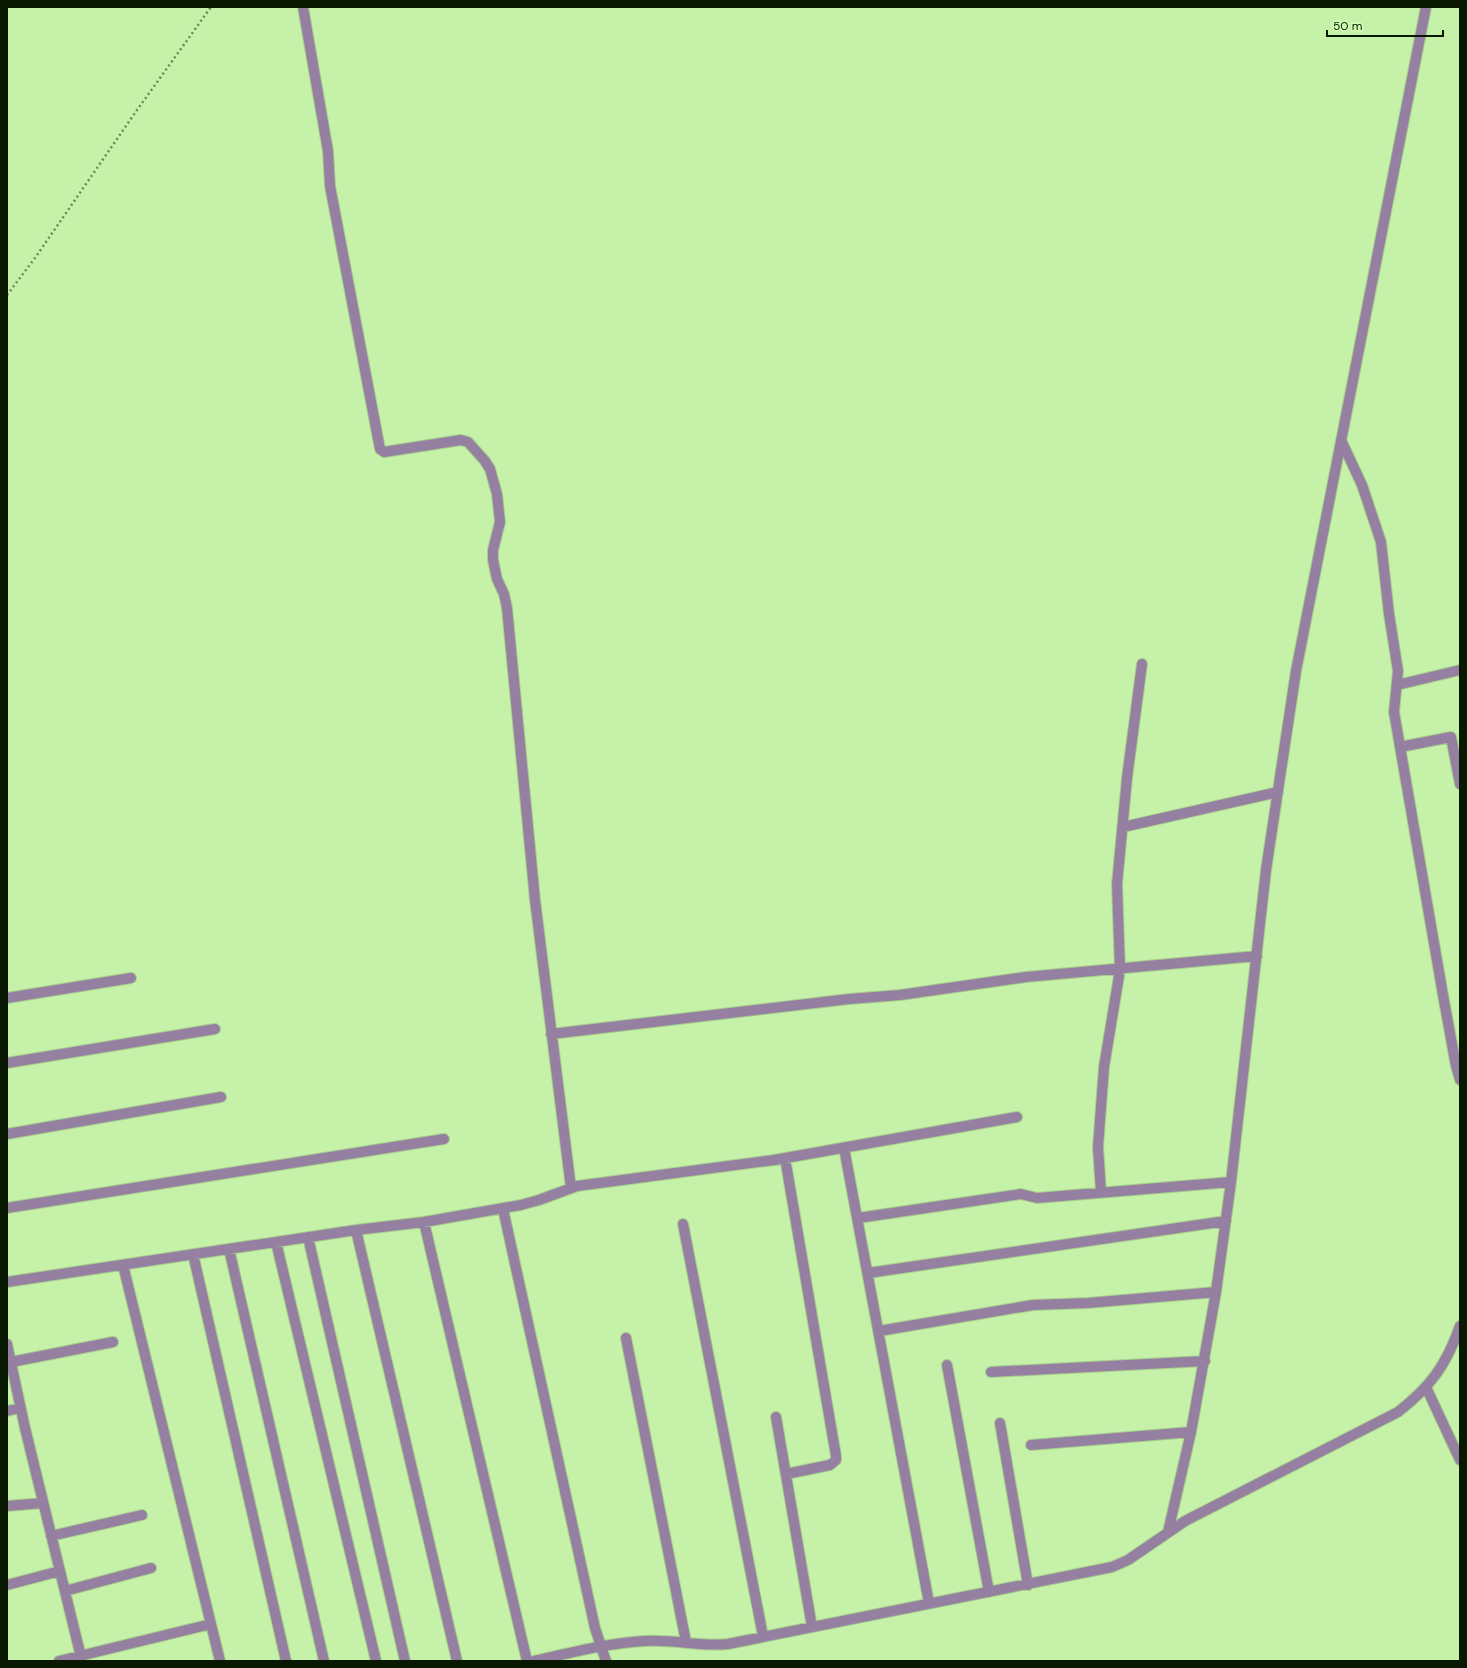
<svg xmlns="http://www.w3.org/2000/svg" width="1467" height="1668" font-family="'DM Sans',sans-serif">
<rect width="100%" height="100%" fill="#c6f1a8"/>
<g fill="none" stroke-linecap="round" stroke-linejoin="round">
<g stroke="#a8ce8d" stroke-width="12">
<path id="minor" d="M303 7 328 151 330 186 380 449 384 452 461 440 468 442 485 461 490 469 497 494 500 522 493 550V560L497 579 504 594 507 608 535 900 571 1188
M1341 440 1362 485 1381 542 1389 614 1398 671 1394 712 1443 995 1456 1066 1460 1080
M1397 685 1460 670
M1400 747 1451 737 1460 784
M1123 827 1278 792
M7 998 131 978
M551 1034 849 999 900 995 1026 977 1257 956
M7 1063 215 1029
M7 1134 221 1097
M844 1148 929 1603
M785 1158 836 1456V1460L830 1465 786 1474
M1101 1192 1098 1147 1104 1067 1120 970 1117 884 1127 778 1142 664
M7 1208 444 1139
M503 1209 595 1628 606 1661
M858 1218 1021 1194 1037 1198 1231 1182
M424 1222 527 1661
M683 1224 763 1636
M356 1230 457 1661
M308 1237 405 1661
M276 1242 376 1661
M229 1249 324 1661
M193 1254 286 1661
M123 1265 220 1661
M868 1273 1226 1221
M7 1282 356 1230 424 1222 521 1205 539 1200 577 1186 774 1160 1017 1117
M879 1331 1033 1305 1088 1303 1216 1292
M626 1338 686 1642
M7 1344 25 1428 82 1661
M11 1362 113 1342
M947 1365 989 1592
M991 1372 1205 1361
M1426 1387 1460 1460
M7 1411 20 1408
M776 1417 812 1627
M1000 1423 1028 1585
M1031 1445 1191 1432
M7 1506 43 1503
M1168 1532 1191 1432 1216 1292 1231 1182 1266 870 1296 671 1426 7
M51 1536 142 1515
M7 1585 60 1571
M65 1591 151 1568
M59 1661 211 1624
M534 1661C570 1653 608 1643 645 1641 673 1639 701 1647 728 1644L1112 1567 1128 1560 1185 1521 1398 1412C1430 1387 1446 1366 1460 1326"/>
</g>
<path stroke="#6b8957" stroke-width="2.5" stroke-dasharray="2 3" stroke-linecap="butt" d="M7 295 35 258 137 110 211 7"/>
<use href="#minor" stroke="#9580a1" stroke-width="10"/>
</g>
<rect width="1467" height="1668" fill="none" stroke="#091800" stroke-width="16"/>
<path d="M1327 30v6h116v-6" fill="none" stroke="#091800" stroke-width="2"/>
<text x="1333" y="30" font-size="12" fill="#091800" stroke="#d3ffb5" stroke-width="3" paint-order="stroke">50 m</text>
</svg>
